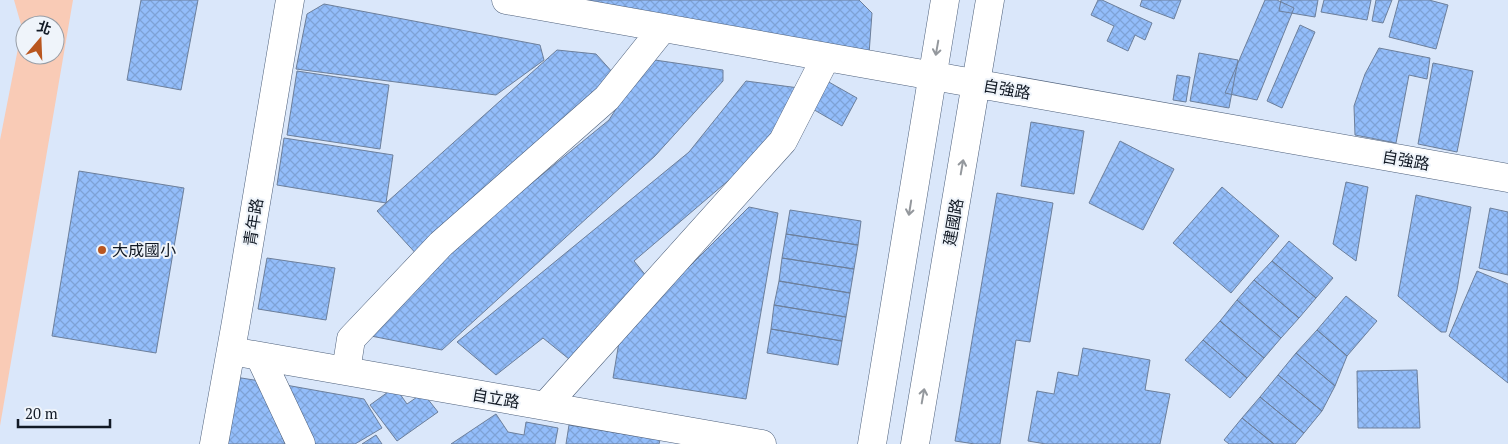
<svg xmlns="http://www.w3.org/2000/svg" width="1508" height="444" font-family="'PT Serif','Noto Sans TC',serif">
<defs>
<pattern id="building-cross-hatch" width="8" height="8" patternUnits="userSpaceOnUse" patternTransform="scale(1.25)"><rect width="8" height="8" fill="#93bdfa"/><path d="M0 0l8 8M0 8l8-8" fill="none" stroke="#7ea2d6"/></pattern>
</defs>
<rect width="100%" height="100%" fill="#dae7fa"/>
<path fill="#f9cbb6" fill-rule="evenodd" d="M14 0H73L0 426V140L22 28ZM25 25H55V55H25Z"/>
<path fill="url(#building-cross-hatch)" stroke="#6c7f9b" d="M141 0H198L181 90 127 80Z
M553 0H859L872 13 869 54Z
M1098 0H1102L1152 23 1145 40 1135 35 1128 51 1107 41 1114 26 1091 15Z
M1142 0H1181L1174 19 1140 6Z
M1265 0H1277L1294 8 1257 100 1225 93Z
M1281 0H1318L1315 17 1279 11Z
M1324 0H1371L1367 20 1321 12Z
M1376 0H1392L1383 23 1372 21Z
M1399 0H1429L1448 5 1436 49 1389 37Z
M324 4 540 45 544 60 496 95 296 69 307 14Z
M1300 25 1315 32 1282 108 1267 101Z
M1379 48 1430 58 1427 79 1409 75 1396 143 1355 135 1354 106 1365 74Z
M557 50 596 54 614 74 420 258 377 211Z
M1199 53 1238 60 1229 108 1190 101Z
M648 59 723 70V81L655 156 442 350 371 336 451 249 609 120Z
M1433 63 1473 71 1457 152 1418 144Z
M297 71 389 85 380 149 287 135Z
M1177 75 1190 77 1186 102 1173 100Z
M746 81 799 88 763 151 634 261 647 277 569 359 543 338 496 375 457 342 689 152Z
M827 81 857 98 842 126 811 108Z
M1031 122 1084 131 1074 194 1021 186Z
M284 138 393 155 386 203 277 185Z
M1120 141 1174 169 1143 230 1089 203Z
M79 171 184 188 156 353 52 336Z
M1346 182 1368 187 1356 261 1333 244Z
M1222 187 1279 236 1231 293 1173 243Z
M997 193 1053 203 1030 342 1016 340 1000 444H975L955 441Z
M1416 195 1471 207 1457 290 1446 332H1441L1398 296Z
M749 207 778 213 746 399 613 378 620 336Z
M1490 208 1508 212V275L1479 268Z
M790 210 861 221 858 245 786 234Z
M786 234 858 245 854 269 782 258Z
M1289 241 1333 278 1316 298 1272 261Z
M267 258 335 268 326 320 258 309Z
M782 258 854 269 850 293 779 281Z
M1272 261 1316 298 1299 318 1254 280Z
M1477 271 1508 284V383L1449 336Z
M1254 280 1299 318 1281 338 1237 300Z
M779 281 850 293 846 317 774 305Z
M1346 296 1377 321 1347 356 1317 330Z
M1237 300 1281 338 1264 358 1220 321Z
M774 305 846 317 842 341 771 329Z
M1220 321 1264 358 1247 378 1203 340Z
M771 329 842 341 838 365 767 353Z
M1317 330 1347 356 1335 386 1296 353Z
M1203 340 1247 378 1230 398 1185 360Z
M1083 348 1150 360 1145 390 1170 394 1160 444H1046L1028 441 1037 391 1054 394 1058 372 1078 376Z
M1296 353 1335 386 1322 411 1278 375Z
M1417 370 1420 428H1358L1357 371Z
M1278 375 1322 411 1304 433 1260 397Z
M229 376 260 381 285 444H218Z
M280 384 364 399 382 428 355 444H315Z
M395 387 407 404 423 393 438 412 397 441 370 405Z
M1260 397 1304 433 1295 444H1274L1242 418Z
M496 414 508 432 524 435 526 422 558 428 555 444H451Z
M1242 418 1274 444H1229L1224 440Z
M569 425 660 440 659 444H566Z
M376 435 382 444H362Z"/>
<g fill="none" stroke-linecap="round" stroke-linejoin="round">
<g stroke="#4d5f7a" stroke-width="29">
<path id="minor" d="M506 0 1508 178
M231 351 762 444
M260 357 301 444
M346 371 351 339 441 244 607 98 663 28
M545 406 783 141 826 57
M214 444 236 322 290 0
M872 444 945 0
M915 444 990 0"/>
</g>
<use href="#minor" stroke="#fff" stroke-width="28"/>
</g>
<defs><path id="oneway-shaft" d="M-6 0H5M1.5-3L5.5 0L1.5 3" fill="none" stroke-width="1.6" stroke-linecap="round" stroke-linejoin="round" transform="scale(1.25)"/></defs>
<g stroke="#94989d">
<use href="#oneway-shaft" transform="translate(937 48) rotate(100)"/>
<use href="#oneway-shaft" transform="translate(962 167) rotate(-80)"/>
<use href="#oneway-shaft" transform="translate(910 208) rotate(99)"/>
<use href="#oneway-shaft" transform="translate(923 396) rotate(-80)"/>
</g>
<circle fill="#b9561f" stroke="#eff4fa" stroke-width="2" cx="102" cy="250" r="5"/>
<g text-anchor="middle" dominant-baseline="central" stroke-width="4" stroke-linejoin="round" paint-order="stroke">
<g font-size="16" fill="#121a25" stroke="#eff4fa">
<text transform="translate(1007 89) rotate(10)">自強路</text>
<text transform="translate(1406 160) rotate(10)">自強路</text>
<text transform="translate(253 222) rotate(-81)">青年路</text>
<text transform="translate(953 222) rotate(-80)">建國路</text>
<text transform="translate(496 398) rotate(10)">自立路</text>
</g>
<g font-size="16" fill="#121a25" stroke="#eff4fa" text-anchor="start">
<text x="112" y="250">大成國小</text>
</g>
</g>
<g transform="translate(40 40) rotate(19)"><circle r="24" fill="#eff4fa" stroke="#979da5"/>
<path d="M0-4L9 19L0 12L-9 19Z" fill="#b9561f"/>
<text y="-8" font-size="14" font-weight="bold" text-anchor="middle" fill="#121a25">北</text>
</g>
<path d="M18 419v8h92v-8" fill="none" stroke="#121a25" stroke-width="2.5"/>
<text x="25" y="419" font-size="15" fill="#121a25" stroke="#eff4fa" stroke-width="4" paint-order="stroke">20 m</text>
</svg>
